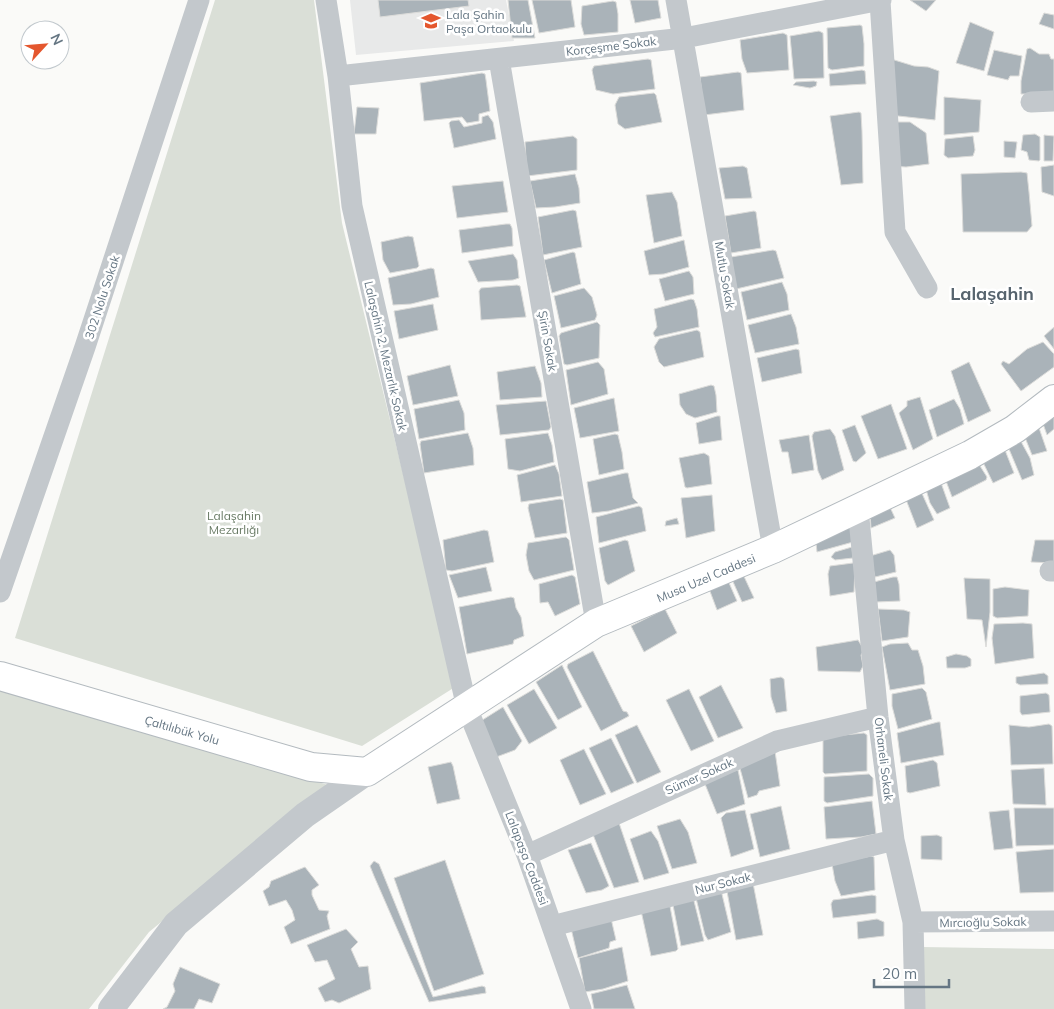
<svg xmlns="http://www.w3.org/2000/svg" width="1054" height="1009" font-family="Mulish,sans-serif">
<rect width="100%" height="100%" fill="#fafaf8"/>
<path fill="#e8e9e9" d="M350 0H506L514 41 356 55Z"/>
<path fill="#dadfd7" d="M215 0H314L342 223 455 687 362 746 15 638Z
M0 688H2L328 785 149 932 89 1009H0Z
M922 947 1054 949V1009H925Z"/>
<path fill="#aab3b9" stroke="#dcdcda" d="M378 0H468L469 6 380 17Z
M508 0H528L535 38H512Z
M532 0H571L575 27 539 33Z
M630 0H658L661 18 635 23Z
M910 0H936L926 11Z
M613 1 616 2 618 14V32L584 35 581 24 582 6Z
M1044 13 1054 15V29L1039 24Z
M970 22 994 32 984 71 956 63Z
M860 25 862 26 864 44V66L832 70 828 68 827 28Z
M819 31 823 33 824 78 794 79 790 36Z
M783 33 787 35 789 70 747 73 742 59 740 40Z
M1030 48 1039 54H1049L1051 59H1054V94H1021V81L1027 49Z
M994 50 1022 56 1019 76H1010L1008 80 987 75Z
M648 59 651 60 655 89 613 94 596 90 592 70 594 66Z
M891 59 914 66 928 67 939 71 935 120 889 115Z
M862 70 865 71 866 84 830 86 829 74Z
M738 72 741 73 744 110 704 115 700 77Z
M482 73 485 74 486 80 490 111 479 114V121L467 123 462 117 424 121 420 83Z
M814 81 817 82 816 86 810 88 793 85 796 82Z
M654 93 656 95 662 122 625 129 618 124 615 105 619 97Z
M944 97 981 100 979 132 944 135Z
M357 107 379 108 376 134H354Z
M859 112 861 113 862 131 863 183 841 185 830 116Z
M488 115 493 122 496 139 454 148 449 123 451 121 459 120 464 127 482 123V117Z
M893 122H910L926 133 929 164 906 167 891 166Z
M1035 134 1040 137V160L1039 161 1029 160 1027 152 1021 150 1023 135Z
M1044 135 1054 136 1053 161H1044Z
M573 136 577 139V170L527 176 525 142Z
M973 136 975 150 973 156 948 158 944 155 945 139Z
M1004 141 1017 142 1015 158 1004 157Z
M1054 165V196L1042 192 1041 167Z
M743 166 747 168 752 198 725 199 719 168Z
M1021 172 1027 173 1029 192 1032 226 1027 232H963L961 174Z
M575 174 579 188 580 203 555 207 536 208 530 181Z
M503 181 508 212 457 218 452 186Z
M672 192 677 202 682 236 654 243 646 195Z
M573 210 576 211 582 247 543 255 538 217Z
M754 211 756 212 761 248 731 253 725 216Z
M506 224H510L512 228 513 246 462 253 459 230Z
M408 236 413 237 419 266 417 268 390 273 383 260 381 242Z
M684 240 689 267 664 274 649 275 644 251Z
M773 250 776 251 784 278 736 289 731 257Z
M573 252 575 253 581 284 552 293 544 260Z
M513 254 517 260 519 278 513 280 478 282 468 261Z
M431 268 434 269 439 297 411 304 393 305 388 278Z
M689 271 693 277 694 294 665 301 659 279Z
M782 282 787 294 789 310 747 320 741 292Z
M517 285 520 286 526 317 481 320 479 291 481 288Z
M584 288 592 297 597 315 595 320 561 328 554 296Z
M691 299 694 300 697 309 699 327 655 337 653 333 657 327 654 309Z
M433 304 438 330 399 339 394 311Z
M791 314 796 327 799 344 755 353 748 325Z
M597 322 600 325 599 358 567 365 564 364 559 336 561 333Z
M1054 327V349L1044 336Z
M697 330 700 332 704 357 664 367 659 362 654 347 659 339Z
M1043 342 1054 354V367L1021 391 1001 364 1003 361 1009 364 1027 349Z
M796 349 799 350 802 373 762 382 757 358Z
M598 362 604 369 608 394 571 405 566 370Z
M969 362 991 411 968 422 951 371Z
M450 365 458 396 413 405 407 376Z
M535 366 541 383 542 397 500 400 497 372Z
M711 385 714 386 716 395 717 412 695 418 686 414 680 405 679 394Z
M920 397 933 439 913 450 899 413 907 406V401Z
M614 398 619 431 580 438 574 408Z
M954 399 960 409 964 424 937 437 929 410Z
M459 400 464 413 465 430 419 439 414 409Z
M546 401 551 427 549 430 500 435 496 405Z
M891 404 907 449 878 459 861 416Z
M1054 409V429L1047 435 1042 421Z
M717 416H720L722 440 699 444 696 423Z
M855 425 866 453 856 462 853 461 842 430Z
M1038 425 1047 451 1032 455 1022 430Z
M830 429 835 436 844 470 822 480 818 471 812 436 814 432Z
M468 433 473 448 474 465 424 473 420 444 421 441Z
M548 433 552 445 554 462 520 471 508 469 505 439Z
M615 434 618 435 622 452 624 469 599 475 593 439Z
M809 435 814 470 792 474 788 452H782L779 440Z
M1018 436 1030 458 1034 475 1022 480 1006 442Z
M1003 445 1014 473 993 483 980 456Z
M704 453 709 456 712 484 687 488 685 487 679 458Z
M975 458 987 477 986 480 952 497 943 473Z
M555 465 559 474 562 496 521 502 517 475Z
M625 473H628L633 498 638 503 609 511 592 513 587 482Z
M940 480 950 508 937 514 930 503 925 486Z
M920 489 934 520 917 528 905 497Z
M712 495 715 531 686 538 681 498Z
M560 499 563 500 567 533 535 538 528 508 529 504Z
M889 505 895 518 871 528 870 513Z
M639 506 642 508 646 531 599 543 596 517Z
M677 518 679 524 665 526 666 521Z
M850 524 853 542 817 552 815 534Z
M484 530 488 531 494 562 452 571 446 570 443 540Z
M566 537 569 540 574 570 534 580 529 571 526 555 528 543Z
M625 540 628 541 635 571 608 585 605 581 599 548Z
M1035 540H1054V563L1031 562Z
M852 547 853 558 835 560 831 557 835 552Z
M890 550 894 555 896 572 875 577 870 556Z
M853 563 855 565 854 592 830 596 828 574 830 566Z
M486 567 492 591 458 598 449 575Z
M741 570 754 598 742 602 730 575Z
M572 575 575 577 580 604 555 616 548 602 540 603 539 584Z
M726 576 737 601 717 610 708 586Z
M893 577H897L899 584 900 601 876 602 874 582Z
M964 578 990 579V612L986 647 982 620 967 619Z
M1005 587 1029 590 1028 616 997 618 993 616V589Z
M511 597 514 598 516 608 521 617 524 636 514 640 513 644 467 654 459 607Z
M665 609 677 633 644 652 631 626Z
M878 609 904 610 910 612 908 637 882 641Z
M1023 623 1032 624 1034 658 995 664 992 638 994 624Z
M858 640 864 650 861 655 863 666 860 672 818 671 816 647Z
M908 643 912 650H918L923 666 925 684 890 690 882 647 890 644Z
M593 651 623 711 627 712 629 716 601 731 567 667 568 664Z
M956 654 967 656 971 659V666L965 668H947L946 657Z
M562 665 582 707 558 720 536 682Z
M1044 673 1048 676V684L1020 685 1016 683V677Z
M781 677 784 679 787 711 776 713 771 697 770 679Z
M721 685 743 728 718 738 699 697Z
M922 688 926 692 932 719 898 729 892 706V694Z
M534 689 557 728 529 744 507 705Z
M689 689 714 741 691 751 666 700Z
M1046 693 1049 695 1050 712 1022 715 1020 712V696Z
M503 707 522 741 515 750 491 759 476 724Z
M938 722H940L944 755 901 763 897 733Z
M1049 724 1052 726 1053 764 1011 765 1009 725 1029 727Z
M637 725 661 772 637 783 615 735Z
M864 733 867 735V771L825 774 823 772V737Z
M611 738 634 783 611 793 589 748Z
M584 749 606 794 580 805 560 760Z
M775 751 780 786 759 791 757 795 748 798 738 761Z
M933 760 937 763 940 786 910 793 907 792 905 766Z
M451 762 453 766 460 799 437 804 428 767Z
M1044 768 1046 805 1013 804 1011 770Z
M738 770 745 804 717 814 703 779Z
M869 774 873 778V796L827 803 824 801V777Z
M872 801 876 834 861 837 826 839 824 807Z
M781 806 790 849 760 857 750 814Z
M1014 808H1054V845L1016 846Z
M745 810 754 849 731 857 721 818 726 813Z
M1009 810 1013 848 994 850 989 812Z
M680 819 688 832 697 863 672 869 657 826Z
M618 820 639 882 614 888 592 832Z
M651 831 658 841 669 873 644 880 630 839Z
M937 835 942 837V860L921 859V836Z
M591 843 609 886 602 890 586 893 568 850Z
M1054 849V892L1020 893 1016 852Z
M871 856 874 857 875 890 841 896 835 881 832 864Z
M445 860 484 974 434 991 394 878Z
M374 861 379 864 433 997 482 986 485 987 486 993 429 1002 374 876 370 866Z
M305 867 319 885 312 890V895L319 910 329 911 327 916 330 929 291 944 284 927 295 920 292 910 286 900 269 906 263 891 269 887 271 881Z
M753 883 763 935 736 940 726 886Z
M721 890 731 932 708 940 705 935 696 898Z
M872 895 876 896V913L833 918 831 904 833 900Z
M693 897 704 941 681 946 672 900Z
M669 901 678 949 676 951 651 956 640 906Z
M610 914 616 940 610 942 609 948 578 958 570 924Z
M877 919 884 922V936L858 939 857 922Z
M346 929 358 942 351 949 359 967 368 966 371 989 339 1003 332 1000 325 1002 318 988 335 979 327 960 315 962 307 945Z
M622 947 628 981 603 989 585 992 579 958Z
M180 967 220 984 212 1003 199 999 194 1009H163L167 1007 175 991 173 984Z
M627 985 635 1009H594L591 994Z"/>
<g fill="none" stroke-linecap="round" stroke-linejoin="round">
<g stroke="#b3babf" stroke-width="30">
<path id="secondary" d="M0 676 311 767 367 772 596 623 773 549 970 455 1015 429 1054 399"/>
</g>
<path stroke="#c3c8cc" stroke-width="21" d="M326 0 338 76 352 206 467 708 527 855 581 1009
M676 0 773 549
M880 1 895 232 927 288
M499 59 596 623
M338 76 684 38 881 0
M1031 102 1054 101
M858 508 878 717 894 840 913 922 915 1009
M1050 571H1054
M0 592 85 347 199 0
M527 855 777 741 878 717
M913 922 1054 921
M552 926 894 840"/>
<path stroke="#c3c8cc" stroke-width="26" d="M111 1009 176 924 305 815 367 772"/>
<use href="#secondary" stroke="#fff" stroke-width="28"/>
</g>
<defs>
<g id="school-bare" transform="scale(1.5)"><path d="M0-5L7-2L0 1L-7-2ZM-4 1L0 2.5L4 1V4Q0 6-4 4Z" fill="#e4572e" stroke="#fff" stroke-width="2.5" paint-order="stroke"/></g>
</defs>
<g fill-rule="evenodd">
<use href="#school-bare" x="431" y="21"/>
</g>
<g text-anchor="middle" dominant-baseline="central" stroke-width="5" stroke-linejoin="round" paint-order="stroke">
<g font-size="12" fill="#657683" stroke="#fff" text-anchor="start">
<text x="446" y="14">Lala Şahin<tspan x="446" dy="14">Paşa Ortaokulu</tspan></text>
</g>
<g font-size="12" fill="#657683" stroke="#fff">
<text transform="translate(611 46) rotate(-7)">Korçeşme Sokak</text>
<text transform="translate(725 275) rotate(80)">Mutlu Sokak</text>
<text transform="translate(102 297) rotate(-72)">302 Nolu Sokak</text>
<text transform="translate(548 341) rotate(80)">Şirin Sokak</text>
<text transform="translate(386 356) rotate(77)">Lalaşahin 2. Mezarlık Sokak</text>
<text transform="translate(706 578) rotate(-23)">Musa Uzel Caddesi</text>
<text transform="translate(182 730) rotate(16)">Çaltılıbük Yolu</text>
<text transform="translate(884 759) rotate(83)">Orhaneli Sokak</text>
<text transform="translate(699 776) rotate(-24)">Sümer Sokak</text>
<text transform="translate(527 858) rotate(69)">Lalapaşa Caddesi</text>
<text transform="translate(723 883) rotate(-14)">Nur Sokak</text>
<text transform="translate(983 922) rotate(-1)">Mırcıoğlu Sokak</text>
</g>
<g font-size="12" fill="#687a64" stroke="#fff">
<text x="234" y="515">Lalaşahin<tspan x="234" dy="14">Mezarlığı</tspan></text>
</g>
<g font-size="18" font-weight="bold" fill="#57646e" stroke="#fff">
<text x="992" y="293">Lalaşahin</text>
</g>
</g>
<g transform="translate(45 45) rotate(64)"><circle r="24" fill="#ffffff" stroke="#c1c8cd"/>
<path d="M0-4L9 19L0 12L-9 19Z" fill="#e4572e"/>
<text y="-8" font-size="14" font-weight="bold" text-anchor="middle" fill="#657683">N</text>
</g>
<path d="M874 979v8h75v-8" fill="none" stroke="#657683" stroke-width="2.5"/>
<text x="882" y="979" font-size="15" fill="#657683" stroke="#ffffff" stroke-width="4" paint-order="stroke">20 m</text>
</svg>
